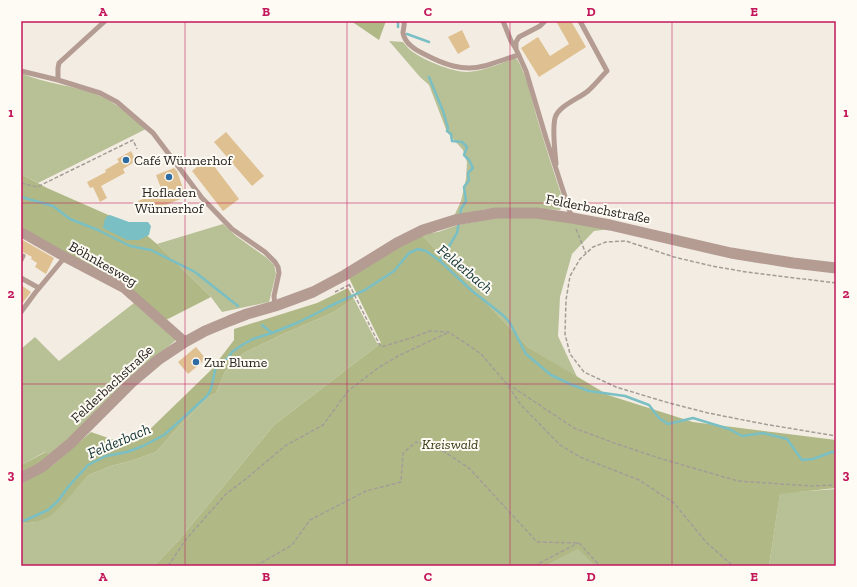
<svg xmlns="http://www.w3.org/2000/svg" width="857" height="587" font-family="'Zilla Slab',serif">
<rect width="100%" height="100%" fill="#f3ece3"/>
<path fill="#b8c095" d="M389 41 403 42C405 44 407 47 409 49 420 59 452 72 467 72 481 72 499 64 513 59H517C527 75 532 100 537 118 545 145 554 173 563 200V205L560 210 517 208 486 209 452 216 455 214 461 201 466 179 467 162 463 150 447 132 429 85 420 77Z
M21 73C46 84 73 85 98 95 117 103 131 117 146 129L38 183 21 174Z
M534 217 611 229 594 231 572 254 560 297 558 336 577 377 528 347 421 234 438 232 458 225 497 218Z
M223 224 236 236 267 258 274 265 276 274 269 302 222 312 211 297 157 244Z
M354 299 377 343H381L274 425 179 540 154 566H21V524L36 522 76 489 89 475 111 466 134 460 156 452 180 425 208 397 216 393 225 372 244 353 281 335 332 313Z
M134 303 176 340 120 388 50 457 45 452 21 465V349L35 337 59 361Z
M836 489V566H769L780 493Z
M579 548 595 566H546Z"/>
<path fill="#b0b986" d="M351 21H386L379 40Z
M21 174 47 188 138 228 157 244 211 297 164 321 124 286 21 228Z
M421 234 528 347 608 395 693 422 836 440V488L780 494 769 566H595L578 549 546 566H154L179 540 274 425 381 343 349 278Z
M348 288 354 299 332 313 281 335 244 353 225 372 216 393 208 397 180 425 156 452 134 460 111 466 89 475 60 507 49 517 36 522 21 524V484L53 465 91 432 120 442 144 435 211 370 234 340V329L317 303Z
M46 452 50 457 21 476V465Z"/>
<path fill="#7abfc4" d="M110 215 129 222H148L151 226 149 235 139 240H127L103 228 104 222 106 217Z"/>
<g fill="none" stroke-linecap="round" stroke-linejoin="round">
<path stroke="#7abfc4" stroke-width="2.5" d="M398 21V27
M407 34 429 42
M429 77 443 111 448 128 447 131 451 134 452 141 462 142 467 147 464 155 469 160 473 168 468 173 469 180 464 187 466 201 461 209 460 217
M21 197 53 206 70 219 98 230 130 246 151 250 195 272 238 306
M440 261 457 233 459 222
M262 325 272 333
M21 521 26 520 48 510 58 501 68 487 88 465 106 456 127 452 143 446 164 435 173 427 207 396 211 389 216 366 228 358 232 352 242 345 253 339 272 333 299 322 321 311 328 307 365 290 394 271 409 253 418 249 426 251 440 261 471 290 504 316 510 323 526 354 551 375 570 384 589 391 625 396 649 405 659 418 668 424 693 418 729 429 742 436 763 433 787 439 802 460 813 459 832 452H836"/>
</g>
<path fill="#dfc091" d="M556 21H571L586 47 539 77 521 48 538 37 550 56 569 44Z
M462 30 470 47 458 54 448 37Z
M226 132 264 176 252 186 214 142Z
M131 151 136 161 123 169 125 173 101 186 107 198 100 202 93 187 90 188 87 182 106 172 105 170 119 162 117 159Z
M208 158 239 199 223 211 192 171Z
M174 168 177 171 186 197 142 214 138 201 162 191 156 175Z
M21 239 54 258 46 274 35 267 37 263 31 259 32 257 21 251Z
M21 285 31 292 21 305Z
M196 347 206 359 188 374 178 362Z"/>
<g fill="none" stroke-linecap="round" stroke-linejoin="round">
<path stroke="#a39d96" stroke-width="1.5" stroke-dasharray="4 2" stroke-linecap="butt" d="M21 183 37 187 133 140 137 149
M576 229 586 254
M836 283 746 272 712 266 674 257 626 241 606 242 593 247 580 259 570 276 566 300 565 334 570 354 584 372 616 387 669 403 708 413 764 424 836 436
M349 284 374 334 381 347 411 338 430 331 448 332 464 342 481 354 506 383 521 405 560 445 580 457 639 480 674 503 706 542 733 566
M335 292 349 285
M508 384 574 428 617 444 662 459 738 481 811 486 836 485
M168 566 187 538 226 494 247 478 285 446 323 425 348 391 378 368 398 356 447 333
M256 566 292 545 310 520 366 491 401 482 403 453 416 442 437 447 469 468 537 542 579 543 600 566
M534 566 578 543"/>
<path stroke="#b49c93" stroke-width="5" d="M404 21C405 25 403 29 403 33 405 44 416 50 424 54 443 64 463 72 484 66 496 63 507 58 519 55
M503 21 511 41 516 49
M545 21 540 26 519 37 516 42V49L526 71 546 138 572 218
M21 71 58 80 100 93 117 102 153 133 202 198 232 229 265 252 275 262 278 267 279 273 274 296 275 306
M58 80V68L59 63 105 21
M556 164C555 150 552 131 555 118 558 106 580 98 588 91 595 85 601 77 607 71L580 21
M21 260 23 256
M21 278 39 288
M21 312 35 293 65 257"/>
<path stroke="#b49c93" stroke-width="10" d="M21 232 63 256 124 288 185 342"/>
<path stroke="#b49c93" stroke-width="11" d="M21 478 42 467 71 443 132 382 158 360 185 342 205 331 229 321 247 314 275 306 313 292 345 275 397 243 423 230 455 220 496 213H536L572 218 610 225 731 253 793 263 836 268"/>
</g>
<path fill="none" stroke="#c2185b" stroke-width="1" stroke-opacity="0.55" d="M185 21V566M347 21V566M510 21V566M672 21V566M21 203H836M21 384H836"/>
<g fill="#2d6ca3" stroke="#fefaf4" stroke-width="1.5">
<circle cx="126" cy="160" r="4"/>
<circle cx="169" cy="177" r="4"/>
<circle cx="196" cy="362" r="4"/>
</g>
<g text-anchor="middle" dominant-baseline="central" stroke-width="4" stroke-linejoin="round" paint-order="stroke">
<g font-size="14" fill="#25221f" stroke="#fefaf4" text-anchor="start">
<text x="134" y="160">Café Wünnerhof</text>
<text x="169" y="192" text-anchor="middle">Hofladen<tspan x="169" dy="16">Wünnerhof</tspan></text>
<text x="204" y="362">Zur Blume</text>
</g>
<g font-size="14" fill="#25221f" stroke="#fefaf4">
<text transform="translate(598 209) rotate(11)">Felderbachstraße</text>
<text transform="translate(103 264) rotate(30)">Böhnkesweg</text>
<text transform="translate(112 384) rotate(-43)">Felderbachstraße</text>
</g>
<g font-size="14" font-style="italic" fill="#353a12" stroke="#fefaf4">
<text x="450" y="444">Kreiswald</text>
</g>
<g font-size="15" font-style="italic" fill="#103335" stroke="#fefaf4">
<text transform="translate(465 269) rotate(40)">Felderbach</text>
<text transform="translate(119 441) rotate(-23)">Felderbach</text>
</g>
</g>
<rect width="857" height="587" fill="none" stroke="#fefaf4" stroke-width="44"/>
<rect x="22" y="22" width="813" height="543" fill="none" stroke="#c2185b" stroke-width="1.5"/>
<g font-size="13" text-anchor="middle" font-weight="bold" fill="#c2185b">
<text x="103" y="16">A</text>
<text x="266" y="16">B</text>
<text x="428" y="16">C</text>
<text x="591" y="16">D</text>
<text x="754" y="16">E</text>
<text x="11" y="117">1</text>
<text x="846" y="117">1</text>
<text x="11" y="298">2</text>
<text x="846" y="298">2</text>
<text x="11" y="479">3</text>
<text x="846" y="479">3</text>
<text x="103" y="581">A</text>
<text x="266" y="581">B</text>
<text x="428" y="581">C</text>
<text x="591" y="581">D</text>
<text x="754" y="581">E</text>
</g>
</svg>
